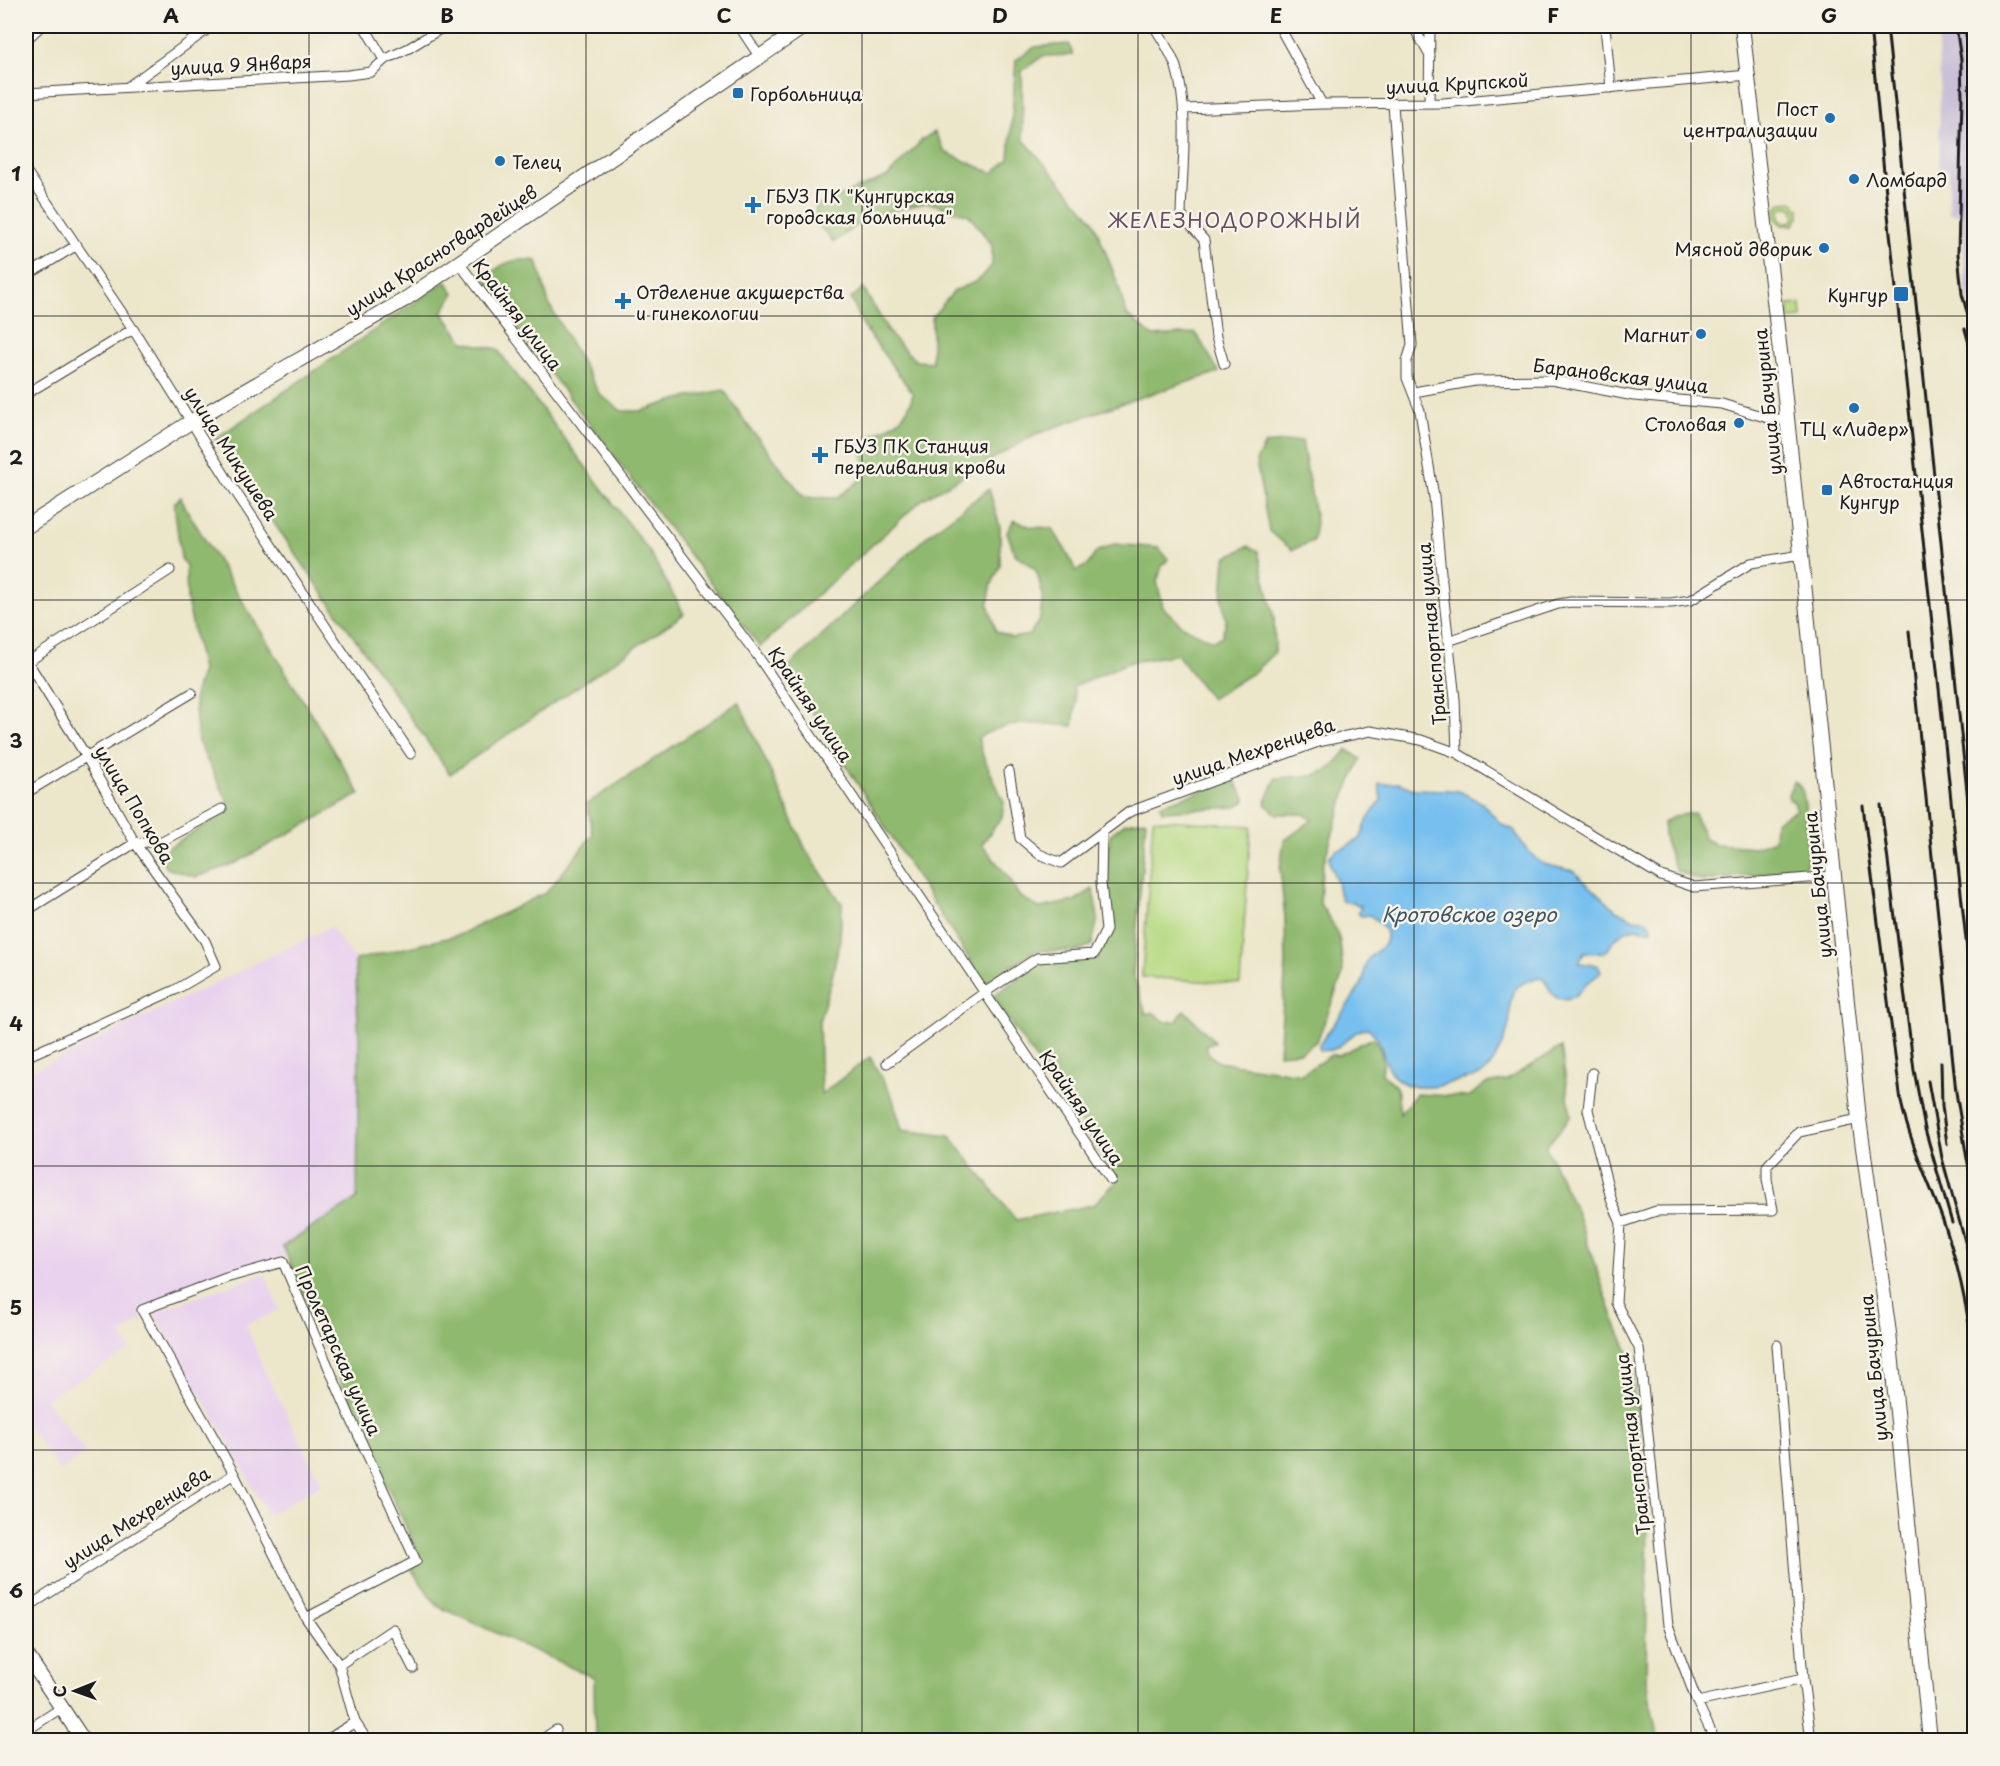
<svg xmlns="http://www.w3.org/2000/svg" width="2000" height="1766" font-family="'Playpen Sans',sans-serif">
<rect width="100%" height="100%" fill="#f7f3e8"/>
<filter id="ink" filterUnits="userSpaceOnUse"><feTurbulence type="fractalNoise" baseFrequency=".0167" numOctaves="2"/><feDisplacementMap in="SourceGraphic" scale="12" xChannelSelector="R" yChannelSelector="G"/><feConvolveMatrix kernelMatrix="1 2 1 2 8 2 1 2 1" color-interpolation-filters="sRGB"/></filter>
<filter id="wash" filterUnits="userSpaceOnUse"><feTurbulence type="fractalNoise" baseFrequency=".008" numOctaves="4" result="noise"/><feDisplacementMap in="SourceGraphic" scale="24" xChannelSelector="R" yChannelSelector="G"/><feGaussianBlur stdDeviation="1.35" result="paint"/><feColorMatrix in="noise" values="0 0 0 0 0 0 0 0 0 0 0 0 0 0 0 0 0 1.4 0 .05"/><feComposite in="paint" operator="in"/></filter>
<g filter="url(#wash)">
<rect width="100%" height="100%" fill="#ece6ca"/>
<path fill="#e9d2ee" d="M331 927 355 960 359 1041 357 1199 284 1246 287 1256 227 1275 138 1309 143 1319 121 1335 130 1350 46 1399 85 1452 60 1471 26 1424V1074Z
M265 1273 279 1310 246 1325 266 1374 322 1484 268 1515 242 1466 154 1313Z"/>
<path fill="#c9bfd7" d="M1937 26H1974V318L1966 289 1963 215 1949 214V170L1939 169 1940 82Z"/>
<path fill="#b5d981" stroke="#687a4e" stroke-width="1.5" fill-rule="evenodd" d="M1793 202 1799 209 1800 216 1794 225H1783L1775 218V210L1782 203ZM1784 207H1790L1794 210 1795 217 1792 222H1785L1780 219V211Z
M1801 304 1802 318 1789 319 1788 305Z
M1153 819 1251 826 1240 984 1142 977Z"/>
<path fill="#90b96f" stroke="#566a46" stroke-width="1.5" d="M1069 44 1073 55 1043 56 1022 71 1023 139 1093 220 1116 279 1127 315 1153 336 1196 333 1219 372 1129 401 1036 434 923 499 760 647 489 293 487 277C503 262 515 257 537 261L549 304 600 395 622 411H641L679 399 724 390 746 423 804 497 837 498 859 481 864 468 862 441C887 426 906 425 913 394L864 327 851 299 863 288 892 337 916 361 932 362V317L954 291 977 281 992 265V245L969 215 927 202 866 218 834 242 815 221 816 206 888 176 923 139 935 132 945 152 992 173 1009 159 1016 60 1035 47Z
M446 281 454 294 442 312 464 342 497 349 649 551 684 614 450 774 215 439Z
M1293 441H1302L1316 522 1313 541 1292 550 1269 531 1256 461 1265 444Z
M989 489 1000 527V566L991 586 988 604 996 631 1012 638 1029 635 1040 619 1043 595 1036 570 1015 554 1007 532 1014 520 1031 527 1052 528 1066 551 1076 571 1088 565 1096 552 1114 544 1159 548 1168 559 1162 566 1157 582 1163 607 1182 626 1213 641 1222 636 1226 621 1222 599 1225 558 1248 546 1258 551 1274 617 1275 652 1254 672 1211 699 1177 654 1127 663 1073 687 1076 702 1073 726C1042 723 1005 720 978 738L983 756 1004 802 1002 817 982 844 1011 881 1019 896 1039 908 1074 901 1093 889 1098 918 1092 945 1077 951H1035L985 984 785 670 929 534Z
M181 497 185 507 360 794 234 864 196 877 166 868 161 858 168 848 226 812 228 802 198 742 194 696 202 670 187 600 186 566 181 558 174 503Z
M739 702 806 850 842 904 840 939 831 982 819 1021 821 1094 870 1057 892 1096 902 1130 950 1136 1016 1220 1093 1205 1118 1180 1094 1142 992 997 1039 963 1097 959 1110 931 1107 872 1110 835 1125 823 1146 820 1133 974 1146 1014 1153 1012 1166 1022 1177 1021 1184 1010 1215 1042 1205 1045 1210 1055 1218 1062 1302 1074 1331 1055H1339L1373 1038C1382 1047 1384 1061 1382 1074L1397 1087 1400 1114 1416 1094 1468 1097 1486 1084 1507 1080 1561 1047 1571 1116 1546 1147 1577 1213 1613 1317 1630 1357 1648 1503 1646 1680 1658 1740H595L594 1678 437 1606 411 1569 420 1558 356 1416 283 1246 357 1199 359 1041 355 960 459 935 547 892 593 834 587 804Z
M1347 750 1361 759 1344 797 1322 868 1320 904 1333 924 1340 941 1343 974 1317 1041 1301 1052 1279 1054 1286 964 1285 919 1280 868 1284 841 1312 820 1304 814H1277L1265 804 1276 778 1312 776 1330 769Z
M1234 780 1246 800 1236 807 1162 811 1160 805Z
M1794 781C1796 783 1799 785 1801 788 1807 799 1808 849 1807 863L1801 869 1702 881 1676 871 1665 841 1663 823 1675 816 1694 813 1705 839 1715 844 1756 847 1774 840 1775 822 1796 810 1794 802 1789 799 1788 794Z"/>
<path fill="#76bfef" stroke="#496e86" stroke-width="1.5" d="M1399 783 1413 789 1447 790 1459 791 1471 797 1482 803 1501 824 1514 830 1523 845 1538 861 1547 865 1573 871 1616 910 1634 919 1646 920 1652 927V930C1647 931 1644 929 1638 928 1625 928 1613 939 1608 950L1602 953 1584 952 1579 963 1597 965 1601 970 1599 974 1585 985 1574 997C1547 1005 1554 986 1540 977 1530 980 1518 983 1513 993 1508 1001 1511 1015 1509 1024 1507 1036 1493 1066 1484 1073 1475 1079 1459 1080 1449 1083 1434 1088 1414 1090 1400 1081 1379 1069 1389 1046 1368 1028 1349 1029 1342 1055 1320 1050L1319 1045C1333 1024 1349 1006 1362 983 1365 976 1364 967 1367 961 1373 950 1386 951 1386 936 1386 926 1377 921 1370 915L1361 916 1358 913 1361 907 1353 902H1343C1338 895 1339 889 1337 882 1334 873 1330 868 1329 857L1336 850 1344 848 1360 839 1368 819 1381 800 1379 784Z"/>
</g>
<g filter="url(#ink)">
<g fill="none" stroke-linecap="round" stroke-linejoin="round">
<g stroke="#3b3a36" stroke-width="11">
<path id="street" d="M364 26 384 60
M739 26 759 56
M1154 26C1162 39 1171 52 1176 67 1190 112 1182 168 1181 215L1204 240 1216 337 1224 364
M1279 26 1322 104
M1413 26 1430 56
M1605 26 1611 88
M26 40 41 26
M129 86 212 26
M26 93 348 75 371 72 384 60 409 48 445 26
M1429 103 1430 26
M1393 105 1412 345 1407 361V378L1420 411 1434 497 1441 573 1455 699 1457 753
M1184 109 1322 104 1443 103 1748 75
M26 171 133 329 229 482 411 754
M459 263 757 655 1111 1180
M26 276 77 245
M1414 392 1475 381 1551 380 1634 396 1722 404 1771 419H1787
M26 394 133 329
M1448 641 1558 604 1571 602 1671 603 1691 600 1751 563 1801 555
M26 659 86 756 135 843 205 941 216 966 175 990 26 1057
M26 663 170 570
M1009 771 1020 838 1039 854 1061 863 1129 812 1318 742 1370 731 1421 740 1457 753 1661 876 1694 887 1834 876
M26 793 192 693
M26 911 135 843 162 841 222 809
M887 1063 984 993 1037 958 1094 954 1106 930 1101 883 1102 832
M1592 1073 1588 1110 1612 1202 1621 1223 1616 1303 1639 1348 1668 1625 1697 1702 1715 1740
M1621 1223 1656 1211 1773 1210 1767 1179V1166L1799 1132 1859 1119
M1777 1345 1803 1679 1811 1740
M26 1608 234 1474
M306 1618 416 1561 351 1419 283 1262 226 1278 142 1310 234 1474 306 1618 339 1665 355 1722 367 1740
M339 1665 393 1629 413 1668
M1697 1702 1803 1679
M26 1731 61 1708
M327 1740 355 1722
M541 1740 556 1730"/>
</g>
<g stroke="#3b3a36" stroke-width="16">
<path id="secondary" d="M1742 26 1782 369 1859 1119 1889 1333 1930 1740
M26 527 192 421 404 300 805 26
M26 1654 83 1740"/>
</g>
<use href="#street" stroke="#fff" stroke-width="9"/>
<use href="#secondary" stroke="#fff" stroke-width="14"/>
<path stroke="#1c1c1c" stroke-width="3" d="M1870 26 1888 214 1974 1014
M1887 26 1974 858
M1956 26 1961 60 1962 97 1958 254 1962 294 1974 337
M1964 26 1974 71
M1969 85 1974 128
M1965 329 1974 361
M1909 631 1956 1092 1967 1159
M1881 805 1914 1070 1925 1129 1952 1223
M1863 806 1901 1102C1910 1142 1927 1178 1941 1215 1958 1260 1967 1307 1974 1354
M1941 1062 1942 1106 1947 1144
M1928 1081 1942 1158 1974 1274
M1966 1153 1974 1193
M1970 1346 1974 1411"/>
</g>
</g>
<path fill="none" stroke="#1c1c1c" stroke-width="1.5" stroke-opacity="0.55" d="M309 26V1740M586 26V1740M862 26V1740M1138 26V1740M1414 26V1740M1691 26V1740M26 316H1974M26 600H1974M26 883H1974M26 1166H1974M26 1450H1974"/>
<g fill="#1f6fb2" stroke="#f7f3e8" stroke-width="2">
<rect x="732" y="87" width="12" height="12" rx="3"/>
<circle cx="1830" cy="118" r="6"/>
<circle cx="500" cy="161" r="6"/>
<circle cx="1854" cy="179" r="6"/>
<path d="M750 196h6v6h6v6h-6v6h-6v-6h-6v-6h6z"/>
<circle cx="1824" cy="248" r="6"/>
<rect x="1893" y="286" width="16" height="16" rx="3"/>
<path d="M620 292h6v6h6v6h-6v6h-6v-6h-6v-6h6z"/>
<circle cx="1701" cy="334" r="6"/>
<circle cx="1854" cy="408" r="6"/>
<circle cx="1739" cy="423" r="6"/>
<path d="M817 446h6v6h6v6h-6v6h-6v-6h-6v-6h6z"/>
<rect x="1821" y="484" width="12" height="12" rx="3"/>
</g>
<g text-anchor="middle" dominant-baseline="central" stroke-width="5" stroke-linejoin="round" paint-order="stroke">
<g font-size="18" fill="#1c1c1c" stroke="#f7f3e8">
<text transform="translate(241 64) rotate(-3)">улица 9 Января</text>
<text transform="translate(1457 83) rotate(-3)">улица Крупской</text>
<text transform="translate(441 250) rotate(-33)">улица Красногвардейцев</text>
<text transform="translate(518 314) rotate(53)">Крайняя улица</text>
<text transform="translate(1621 375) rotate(7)">Барановская улица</text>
<text transform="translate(1767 402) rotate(-96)">улица Бачурина</text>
<text transform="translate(232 453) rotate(57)">улица Микушева</text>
<text transform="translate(1431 634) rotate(-95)">Транспортная улица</text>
<text transform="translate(811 704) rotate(56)">Крайняя улица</text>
<text transform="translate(1253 751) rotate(-19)">улица Мехренцева</text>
<text transform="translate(135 804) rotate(59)">улица Попкова</text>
<text transform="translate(1817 885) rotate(-96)">улица Бачурина</text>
<text transform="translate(1082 1107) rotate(56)">Крайняя улица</text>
<text transform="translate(339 1350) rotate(66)">Пролетарская улица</text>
<text transform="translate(1873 1368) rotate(-96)">улица Бачурина</text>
<text transform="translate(1632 1444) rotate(-97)">Транспортная улица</text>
<text transform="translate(136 1517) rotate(-33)">улица Мехренцева</text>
</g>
<g font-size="18" fill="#1c1c1c" stroke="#f7f3e8" text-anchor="start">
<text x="750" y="93">Горбольница</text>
<text x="1818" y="108" text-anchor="end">Пост<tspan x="1818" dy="21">централизации</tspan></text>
<text x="512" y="161">Телец</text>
<text x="1866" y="179">Ломбард</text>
<text x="766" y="195">ГБУЗ ПК "Кунгурская<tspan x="766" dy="21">городская больница"</tspan></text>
<text x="1812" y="248" text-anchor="end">Мясной дворик</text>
<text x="636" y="291">Отделение акушерства<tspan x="636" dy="21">и гинекологии</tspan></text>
<text x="1888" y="294" text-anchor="end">Кунгур</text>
<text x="1689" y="334" text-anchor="end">Магнит</text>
<text x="1727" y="423" text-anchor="end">Столовая</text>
<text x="1854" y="428" text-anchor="middle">ТЦ «Лидер»</text>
<text x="834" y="445">ГБУЗ ПК Станция<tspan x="834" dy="21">переливания крови</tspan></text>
<text x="1839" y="480">Автостанция<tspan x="1839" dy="21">Кунгур</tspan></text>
</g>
<g font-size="20" letter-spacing="1.5" fill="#644d5f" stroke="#f7f3e8">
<text x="1235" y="220">ЖЕЛЕЗНОДОРОЖНЫЙ</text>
</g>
<g font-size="20" font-style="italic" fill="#3c5566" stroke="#f7f3e8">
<text x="1469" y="914">Кротовское озеро</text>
</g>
</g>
<rect width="2000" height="1766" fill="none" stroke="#f7f3e8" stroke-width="66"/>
<g transform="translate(75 1691) rotate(269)" stroke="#f7f3e8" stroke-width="4.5" paint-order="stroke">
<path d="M0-4.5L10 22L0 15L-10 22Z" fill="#1c1c1c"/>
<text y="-9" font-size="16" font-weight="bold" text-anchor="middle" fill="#1c1c1c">С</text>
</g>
<rect x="33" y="33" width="1934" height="1700" fill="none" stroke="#1c1c1c" stroke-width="2"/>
<g font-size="20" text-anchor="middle" font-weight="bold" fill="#1c1c1c">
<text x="171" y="23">A</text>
<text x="447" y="23">B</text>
<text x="724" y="23">C</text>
<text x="1000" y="23">D</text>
<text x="1276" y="23">E</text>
<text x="1553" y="23">F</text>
<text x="1829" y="23">G</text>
<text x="16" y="181">1</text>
<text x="16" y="465">2</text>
<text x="16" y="748">3</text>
<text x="16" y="1031">4</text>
<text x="16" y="1315">5</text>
<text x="16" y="1598">6</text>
</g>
</svg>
